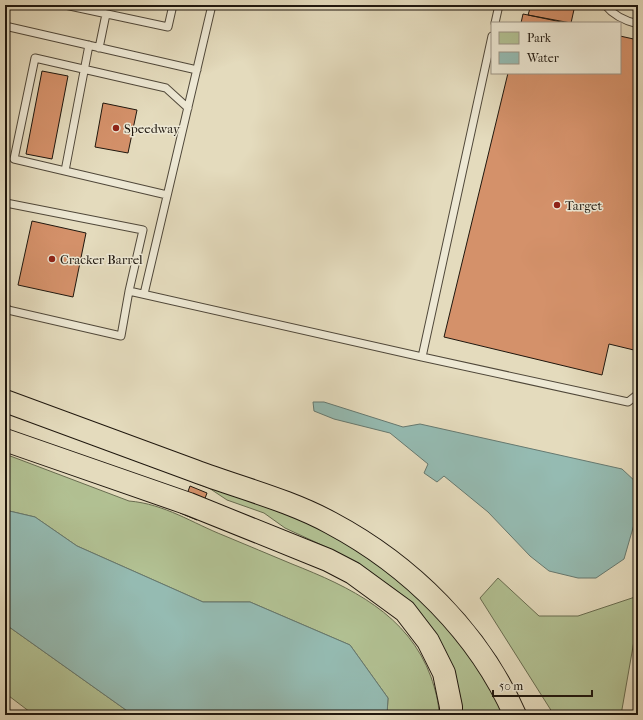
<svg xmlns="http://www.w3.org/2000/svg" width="643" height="720" font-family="'IM FELL French Canon',serif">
<rect width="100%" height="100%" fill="#e4dbbd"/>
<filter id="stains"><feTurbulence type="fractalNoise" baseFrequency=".005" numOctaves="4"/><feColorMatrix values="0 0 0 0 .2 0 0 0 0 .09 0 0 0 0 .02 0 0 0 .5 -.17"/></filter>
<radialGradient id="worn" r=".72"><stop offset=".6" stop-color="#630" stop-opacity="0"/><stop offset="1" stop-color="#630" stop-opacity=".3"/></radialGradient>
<path fill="#b2c193" stroke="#686c50" d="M5 454 129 501C165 504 192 523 225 536 247 545 270 555 292 564 350 587 408 614 431 677 435 689 439 702 439 715H387L388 698 350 645 250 602H203L77 546 35 517 5 510Z
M195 481 299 519 335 535 398 576 457 636 508 715H461L413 605 393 588 362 567 326 547 285 528 264 513 227 500 209 488 195 483Z
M498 578 539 616H578L638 596V618L621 715H554L480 598Z
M5 624 133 715H34L5 693Z"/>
<path fill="#95bbb2" stroke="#667970" d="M313 402H324L403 427 420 424 622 469 637 483 635 521 624 559 596 578H578L549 571 530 556 488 512 444 476 437 482 424 473 428 464 390 433 334 419 314 411Z
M5 510 35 517 77 546 203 602H250L350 645 388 698 387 715H133L5 624Z"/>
<path fill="#d4916a" stroke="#1f170e" d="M531 5H575L571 23 528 15Z
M523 14 528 15 566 23H521Z
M620 36 638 40V351L609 344 602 375 444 337 508 73H620Z
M42 71 68 76 52 159 26 154Z
M103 103 137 110 128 153 95 147Z
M32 221 86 233 73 297 18 285Z
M190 486 207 493 197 520 180 513Z"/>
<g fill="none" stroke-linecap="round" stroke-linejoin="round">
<g stroke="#50483a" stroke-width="9">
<path id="service" d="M65 5 168 27 173 5
M605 5C614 16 625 21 638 24
M495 23 499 5
M5 26 197 70
M99 48 106 14
M65 171 89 45
M167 195 14 159 35 58 166 88 188 108
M5 206 6 203 143 230 129 291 121 336 8 310 5 305
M129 291 422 357 492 36
M144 294 212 5
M422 357 628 402 638 394"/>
</g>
<g stroke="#1f170e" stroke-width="24">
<path id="motorway" d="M5 401C69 424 132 448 195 471 240 488 289 500 331 523 410 565 479 633 515 715
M5 440 189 504 328 560 353 573 405 611 428 641 444 673 451 707V715"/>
</g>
<use href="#service" stroke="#ede8d4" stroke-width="7"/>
<use href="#motorway" stroke="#e4dbbd" stroke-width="22"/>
</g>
<g fill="#8f2418" stroke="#ede8d4" stroke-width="1.5">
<circle cx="116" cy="128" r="4"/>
<circle cx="557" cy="205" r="4"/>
<circle cx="52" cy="259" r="4"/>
</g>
<g text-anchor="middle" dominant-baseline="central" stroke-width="3" stroke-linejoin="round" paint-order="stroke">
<g font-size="13" fill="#1f170e" stroke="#ede8d4" text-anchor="start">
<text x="124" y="128">Speedway</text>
<text x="565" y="205">Target</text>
<text x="60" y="259">Cracker Barrel</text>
</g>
</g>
<rect width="643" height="720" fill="none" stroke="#e4dbbd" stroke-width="20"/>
<rect x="6" y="6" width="631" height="708" fill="none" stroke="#1f170e" stroke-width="2"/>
<rect x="10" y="10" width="623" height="700" fill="none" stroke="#1f170e"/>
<rect x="491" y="22" width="130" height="52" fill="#ede8d4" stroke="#9b9485"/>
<rect x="499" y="32" width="20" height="12" fill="#b2c193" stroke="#9b9485"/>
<text x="527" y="42" font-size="12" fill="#1f170e">Park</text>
<rect x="499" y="52" width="20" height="12" fill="#95bbb2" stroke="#9b9485"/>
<text x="527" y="62" font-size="12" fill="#1f170e">Water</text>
<path d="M493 690v6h99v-6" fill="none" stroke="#1f170e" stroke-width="2"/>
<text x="499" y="690" font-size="12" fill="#1f170e" stroke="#ede8d4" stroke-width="3" paint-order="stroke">50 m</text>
<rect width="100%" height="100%" filter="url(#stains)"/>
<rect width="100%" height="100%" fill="url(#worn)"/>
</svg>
